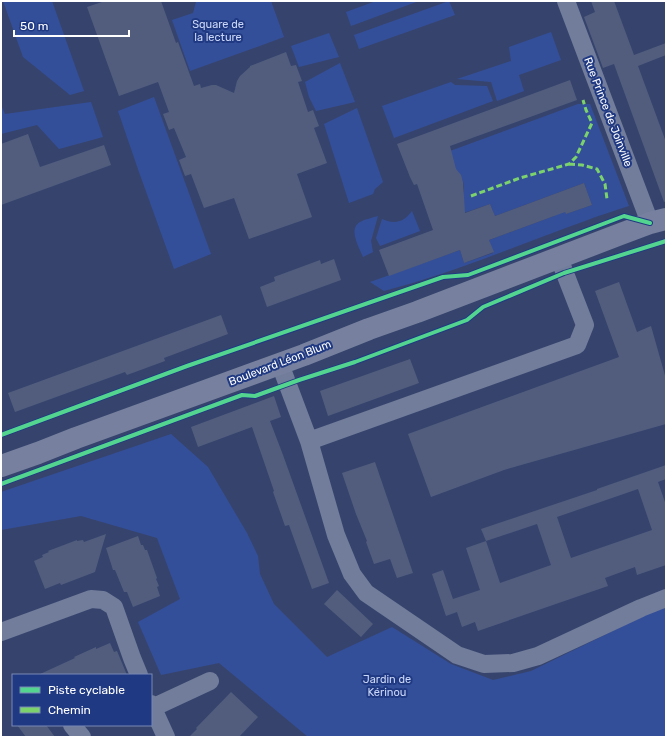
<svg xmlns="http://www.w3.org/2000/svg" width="667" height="738" font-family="Rubik,sans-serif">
<rect width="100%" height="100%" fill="#36446d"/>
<path fill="#344f9a" d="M3 1H52L84 91 70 95 23 57Z
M202 1H271L284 37 257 47 190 71 172 20 193 13 196 2Z
M376 1H419L351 26 346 12Z
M449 1 455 15 359 49 354 35Z
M551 32 561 60 519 75 524 91 497 101 491 82 457 79 511 61 509 47Z
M329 33 339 57 299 67 291 46Z
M340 63 355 102 316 111 309 97 305 82Z
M451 82 455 85 487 86 493 101 394 138 382 106Z
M154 97 211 254 174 269 139 172 118 111Z
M91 102 103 137 59 149 37 125 1 134V105L5 114Z
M578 104H590L629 206C614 211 600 215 585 221 518 245 453 273 384 291L370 282 460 250 464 263 493 253 489 240 554 216 564 209 566 214 592 205 584 183 495 216 490 204 452 217 460 194 464 192C464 187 464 183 462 179 458 166 442 163 431 158Z
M357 108 383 182 375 189 373 194 349 203 324 124Z
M412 211 420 231 380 246 376 238 382 219C395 225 404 222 412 211Z
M378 216 371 241 373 252 363 257C359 247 348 229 360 222 365 219 372 218 378 216Z
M171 434 208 467 247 533 258 556 260 574 274 604 327 657 392 627 451 664 493 680 531 671 666 605V737H308L219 663 161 675 138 622 180 599 157 538 81 516 1 530V492Z"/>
<path fill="#525d7e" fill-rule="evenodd" d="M105 1H161L176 43 178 42 194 86 200 84 201 88 212 85H216L234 93 237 81 240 76 250 67V66L286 52 291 66 296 65 302 81 298 82 308 112 313 110 319 126 314 128 327 163 297 174 312 217 249 239 234 198 204 208 191 174 185 176 179 160 186 157 174 128 169 130 163 114 169 112 158 82 119 96 87 7Z
M591 1H614L634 55 666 43V55L638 66 666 142V201L664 202 614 64 603 68 584 17 595 12Z
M570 80 577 100 450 146 456 169 461 175 463 182 465 213 490 204 495 216 584 183 592 205 566 214 565 212 489 240 494 252 464 263 460 250 389 276 379 250 433 230 417 184 414 185 410 177 397 144Z
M28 134 40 167 104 145 111 165 1 205V144Z
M334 259 341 280 267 307 260 287 275 281 274 277 320 260 321 264Z
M619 282 637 332 651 326 666 379V424L504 470 431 497 408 434 619 357 595 291Z
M221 315 228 334 164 358 165 361 127 375 125 372 15 412 8 393Z
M410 359 419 383 328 416 320 391Z
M274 396 281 417 270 421 283 455 329 583 312 589 289 525 285 526 273 492 274 491 252 427 198 447 191 427Z
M375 462 413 573 397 578 390 559 374 564 366 542 367 541 356 514 342 473Z
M666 465V479L658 482 666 505V565L637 575 635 567 605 578 608 586 478 631 475 622 462 627 457 612 446 616 432 574 443 570 453 599 480 590 466 548 486 541 500 583 551 565 537 524 486 541 481 529 597 490V489ZM638 489 652 530 571 558 557 517Z
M106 534 95 572 61 585 60 583 45 589 34 561 43 557 42 555 49 552 48 551 77 540V541L83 540 84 542Z
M138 536 141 545H143L145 550H147L157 578 156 579 159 586 157 587 160 596 133 607 127 592H124L115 570H113L106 548Z
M337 590 373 624 361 637 324 604Z
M110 643 114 652 117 651 127 675H38L75 658 74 657 96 647V649Z
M231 692 258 717 239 737H189L197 729 196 728Z
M17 725H46L55 737H26Z"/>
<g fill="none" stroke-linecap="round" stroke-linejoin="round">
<path stroke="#727c9b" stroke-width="18" d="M566 1 650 223
M280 364 309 441 336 535 352 574 366 593 457 655 484 664 513 663 538 656 641 608 666 598
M309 441 577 345 585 325 559 258
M1 632 91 599 103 600 114 607 132 658 139 675
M151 704 166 737
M152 708 210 681
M72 725 82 737"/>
<path stroke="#77819f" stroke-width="22" d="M1 466 38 453 76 438 304 355 369 329 417 312 618 235 650 223 666 219"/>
<path stroke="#7cd36c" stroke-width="3" stroke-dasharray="6 3" stroke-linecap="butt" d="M569 164 582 165 597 169 605 184 607 199
M471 196 520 178 569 164 576 157 592 123 586 110 583 100"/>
<g stroke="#203983" stroke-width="6">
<path id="cycleway" d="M1 435 187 366 443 277 468 275 624 216 650 223
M1 484 242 395 255 396 299 380 355 362 467 320 483 307 564 273 666 241"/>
</g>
<use href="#cycleway" stroke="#53d58f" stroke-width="4"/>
</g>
<g text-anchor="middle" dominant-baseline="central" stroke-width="4" stroke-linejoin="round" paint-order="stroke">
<g font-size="11" fill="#cbd7f7" stroke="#203983">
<text x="218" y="24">Square de<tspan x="218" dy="13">la lecture</tspan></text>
<text x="387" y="679">Jardin de<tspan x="387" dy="13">Kérinou</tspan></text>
</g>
<g font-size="11" fill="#fff" stroke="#203983">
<text transform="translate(608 112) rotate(69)">Rue Prince de Joinville</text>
<text transform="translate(280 363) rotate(-21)">Boulevard Léon Blum</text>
</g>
</g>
<rect width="667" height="738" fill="none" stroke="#ffffff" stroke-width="4"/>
<rect x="12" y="674" width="140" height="52" fill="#203983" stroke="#7988b5"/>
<rect x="20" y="687" width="20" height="6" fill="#53d58f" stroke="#7988b5"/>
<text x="48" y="694" font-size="12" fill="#ffffff">Piste cyclable</text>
<rect x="20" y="707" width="20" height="6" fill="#7cd36c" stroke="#7988b5"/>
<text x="48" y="714" font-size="12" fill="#ffffff">Chemin</text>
<path d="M14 30v6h115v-6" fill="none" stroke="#ffffff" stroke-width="2"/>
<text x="20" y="30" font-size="12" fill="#ffffff" stroke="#203983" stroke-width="3" paint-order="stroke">50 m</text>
</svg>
